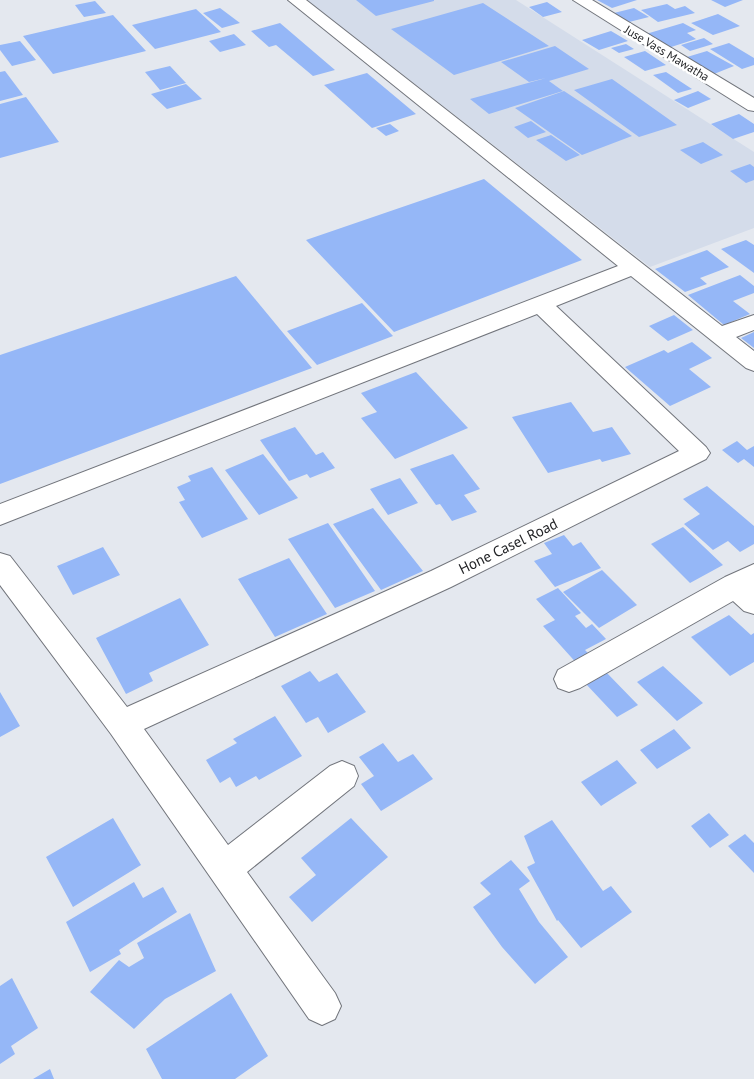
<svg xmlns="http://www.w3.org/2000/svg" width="754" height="1079" font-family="'PT Sans',sans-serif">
<rect width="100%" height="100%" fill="#e4e8ef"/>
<path fill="#d4dcea" d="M307 0H516L754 152V228L650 267Z"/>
<path fill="#95b7f7" d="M356 0H434V1L376 16Z
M597 0H637L612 8Z
M711 0H743L725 7Z
M95 1 106 13 84 17 75 5Z
M547 2 562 12 543 17 529 7Z
M483 3 549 46 454 75 391 29Z
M667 4 675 9 685 6 695 13 658 22 641 10Z
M220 8 240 23 222 28 203 13Z
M634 8 649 17 625 23 610 14Z
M196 9 221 32 155 49 132 25Z
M718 14 740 26 713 35 691 23Z
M113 15 146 51 53 74 23 36Z
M280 23 335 70 313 76 276 45 269 47 251 31Z
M683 23 696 30 687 33 696 39 668 48 646 34Z
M611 31 628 41 599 50 582 40Z
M234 34 246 45 220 52 209 41Z
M704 38 713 44 690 51 681 45Z
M20 41 36 60 12 66 0 50V45Z
M729 43 754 58V65L742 69 710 49Z
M626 44 634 49 619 53 611 48Z
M555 46 589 69 549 81 563 91 489 114 470 99 546 78 529 82 501 62Z
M645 51 666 65 645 71 624 57Z
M707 51 734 66 714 74 687 57Z
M170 66 186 83 160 90 145 72Z
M5 71 23 95 0 101V72Z
M666 72 692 89 678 93 653 75Z
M367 73 416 114 372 128 324 85Z
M612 79 677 125 639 137 574 90Z
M186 84 202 99 167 109 151 94Z
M564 91 632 136 582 155 515 108Z
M698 91 711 99 688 108 674 100Z
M26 97 59 142 0 158V104Z
M739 114 754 124V132L733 139 711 124Z
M531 121 546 132 528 138 514 127Z
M390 124 399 131 386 136 376 128Z
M551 135 580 155 566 161 536 140Z
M703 142 723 155 701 164 680 150Z
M750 164 754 167V180L746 183 730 171Z
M484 179 582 260 394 332 306 240Z
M746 240 754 245V273L721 249Z
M707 250 729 267 700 278 707 284 685 292 655 269Z
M740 275 754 286V293L733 301 750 314 724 325 688 295Z
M236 276 312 368 0 484V355Z
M362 303 393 336 317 365 287 331Z
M674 315 693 330 668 341 649 326Z
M754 332V348L741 338Z
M692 342 712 358 689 369 711 387 670 406 625 367 664 350 668 353Z
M416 372 468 428 395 459 361 418 377 412 361 393Z
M571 402 593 432 612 427 631 454 602 462 600 459 548 473 512 417Z
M295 427 316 455 323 452 335 468 310 478 307 474 289 481 260 440Z
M737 441 747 450 754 446V467L744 459 738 463 722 450Z
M263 454 298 498 259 515 225 470Z
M453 454 480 489 464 495 477 512 452 521 440 504 436 505 410 469Z
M212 467 248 519 202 538 179 502 185 500 177 487 191 481 188 476Z
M400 478 418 503 388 515 370 489Z
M707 486 754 526V544L740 552 728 541 713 550 684 524 700 514 683 499Z
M373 508 423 571 381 590 333 524Z
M328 523 375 591 335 608 288 539Z
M683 527 723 565 690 583 651 544Z
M564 535 573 546 581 542 601 568 555 587 534 561 552 554 544 543Z
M103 547 120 575 73 595 57 566Z
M289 558 327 614 275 637 238 579Z
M602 570 637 605 599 628 563 592Z
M558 588 581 613 575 616 586 628 592 624 606 639 585 650 594 659 580 667 543 626 555 620 536 599Z
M180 598 209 645 149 673 153 681 126 694 96 638Z
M729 615 751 635 754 633V662L730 676 691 637Z
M663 666 703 703 677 721 637 682Z
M310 671 319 682 337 673 366 712 328 733 318 717 306 723 281 686Z
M605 671 638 705 617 717 585 683Z
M0 692 20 726 0 737Z
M275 716 302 756 259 780 256 776 236 787 230 777 220 783 206 760 237 743 233 739Z
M674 729 691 748 657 769 640 750Z
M383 743 398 762 413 754 433 779 381 811 361 784 374 776 359 757Z
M617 760 637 783 601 806 581 782Z
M709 813 729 835 710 848 691 826Z
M113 818 141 865 73 907 46 857Z
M351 818 388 857 312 922 289 897 316 875 301 858Z
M552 820 603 891 611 886 632 912 581 948 558 920 557 921 527 867 535 863 524 836Z
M745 834 754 843V873L728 846Z
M511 860 530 881 519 889 539 922 568 957 535 984 502 947 473 907 491 894 480 883Z
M134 882 143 898 163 887 177 912 119 950 121 954 90 972 66 922Z
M190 913 216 971 165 999 134 1029 90 992 119 960 129 967 144 958 137 943Z
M12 978 38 1028 11 1046 15 1054 0 1064V986Z
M231 993 268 1056 235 1079H162L146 1049Z
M50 1069 54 1079H33Z"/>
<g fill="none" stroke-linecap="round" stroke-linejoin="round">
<g stroke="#72757c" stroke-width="2">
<path id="minor" d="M288 0H306L722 326 754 315V330L736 337 754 351V371L746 368 631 276 556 306 706 447 710 453 706 459 451 587 144 729 228 845 330 766 342 761 354 766 358 776 354 786 247 872 335 993 341 1006 335 1019 322 1025 309 1019 111 734 0 585V553L10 556 127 707 431 571 679 451 537 314 0 525V504L618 266Z
M573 0H592L754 98V111L748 110Z
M754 564V614L744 611 733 601 580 688 569 692 558 688 554 679 558 670 725 577Z"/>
</g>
<use href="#minor" fill="#fff" fill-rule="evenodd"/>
</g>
<g text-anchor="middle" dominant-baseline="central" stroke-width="5" stroke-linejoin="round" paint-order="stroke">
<g font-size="12" fill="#232427" stroke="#fff">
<text transform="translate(667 53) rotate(31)">Juse Vass Mawatha</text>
</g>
<g font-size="15" fill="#232427" stroke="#fff">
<text transform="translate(508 546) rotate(-26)">Hone Casel Road</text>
</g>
</g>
</svg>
